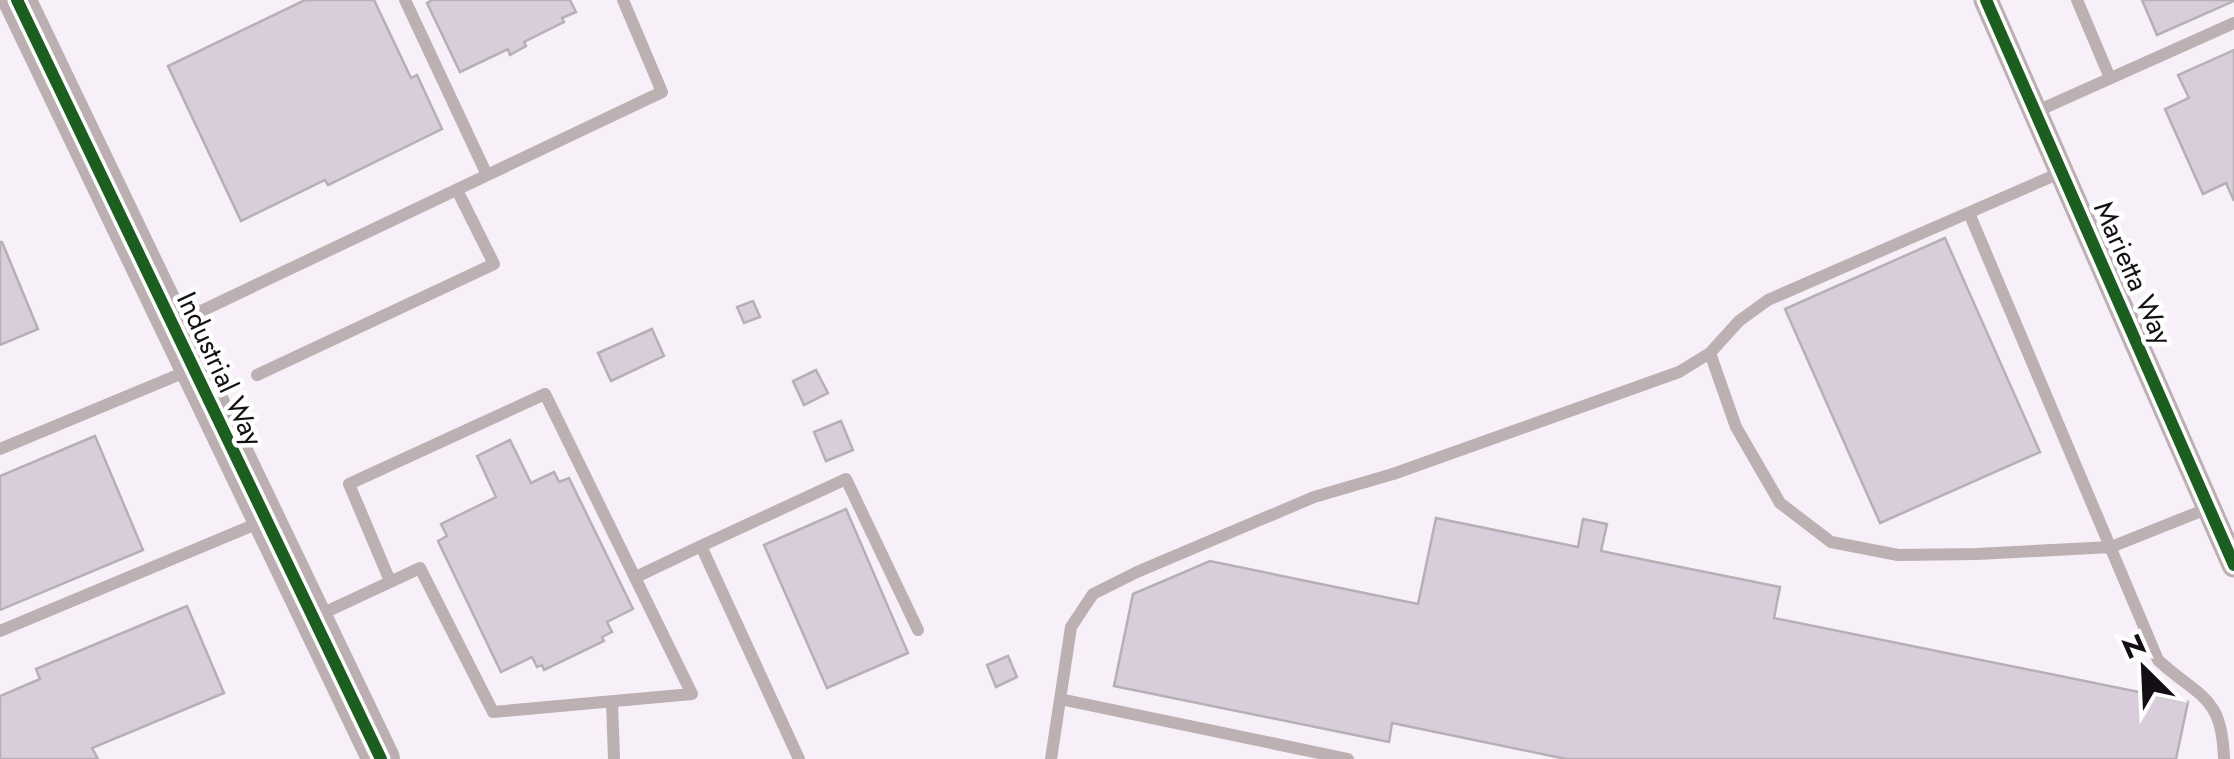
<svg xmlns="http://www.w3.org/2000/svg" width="2234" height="759" font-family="Jost,sans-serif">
<rect width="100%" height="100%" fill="#f7f0f8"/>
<path fill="#dacddb" stroke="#b5b0b5" stroke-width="2.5" d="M305 0H374L411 78 417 75 442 129 328 185 325 180 241 221 168 66Z
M432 0H570L576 12 562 18 564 22 524 42 526 46 510 55 508 49 460 72 427 3Z
M2142 0H2234V1L2157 35Z
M2234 50V201L2226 183 2203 194 2165 109 2189 98 2178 75Z
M1945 238 2040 452 1880 523 1785 309Z
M0 242H2L38 329 0 345Z
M753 301 760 317 744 323 737 307Z
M652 329 664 356 611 381 598 353Z
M816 370 828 393 804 405 793 381Z
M841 421 853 450 826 461 814 432Z
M95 436 143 550 0 610V476Z
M510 440 531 483 554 472 559 482 569 478 633 609 607 622 612 632 602 637 604 641 544 670 542 665 537 667 532 657 501 672 438 541 447 536 441 524 496 497 477 456Z
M846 509 908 653 827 688 764 545Z
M1436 518 1578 547 1583 519 1607 524 1601 551 1780 587 1774 618 2188 702 2176 759H1566L1392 723 1389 742 1114 686 1133 594 1210 561 1418 604Z
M187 606 224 693 92 748 98 759H0V696L40 679 36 669Z
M1008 656 1017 677 996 687 987 665Z"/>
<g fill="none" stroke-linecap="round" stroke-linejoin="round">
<path stroke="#bcb0b2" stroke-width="12" d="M405 0 487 175
M2077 0 2110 78
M2035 112 2234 23
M1969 213 2158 660C2199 698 2222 694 2224 759
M174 324 662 92 623 0
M1710 353 1736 427 1780 503 1831 542 1898 555 1977 554 2111 547 2209 508
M257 375 494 264 457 190
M0 449 190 370
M636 577 701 546
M315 617 420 568 493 712 692 694 545 394 349 484 390 581
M0 631 261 522
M1060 699 1348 759
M612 702 614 759
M799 759 701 546 846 479 918 630
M1051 759 1071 627 1093 594 1137 572 1314 497 1393 474 1679 372 1710 353 1739 321 1768 300 2062 172"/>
<path stroke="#bcb0b2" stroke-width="25" d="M1986 0 2234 565"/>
<path stroke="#bbafb2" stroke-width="38" d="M17 0 381 759"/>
<g stroke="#fefefe" stroke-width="19">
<path id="cycleway" d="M17 0 381 759
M1986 0 2234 565"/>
</g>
<use href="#cycleway" stroke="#1b5e20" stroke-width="12"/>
</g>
<g text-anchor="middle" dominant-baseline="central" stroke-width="9" stroke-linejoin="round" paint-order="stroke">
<g font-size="28" fill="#130f14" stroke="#fefefe">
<text transform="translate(2133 273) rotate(66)">Marietta Way</text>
<text transform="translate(220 369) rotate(65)">Industrial Way</text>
</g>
</g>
<g transform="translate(2144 669) rotate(336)" stroke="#fefefe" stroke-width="8" paint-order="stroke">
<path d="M0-8L18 38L0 25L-18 38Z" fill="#130f14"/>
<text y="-15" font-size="28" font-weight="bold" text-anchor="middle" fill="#130f14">N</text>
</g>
</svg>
